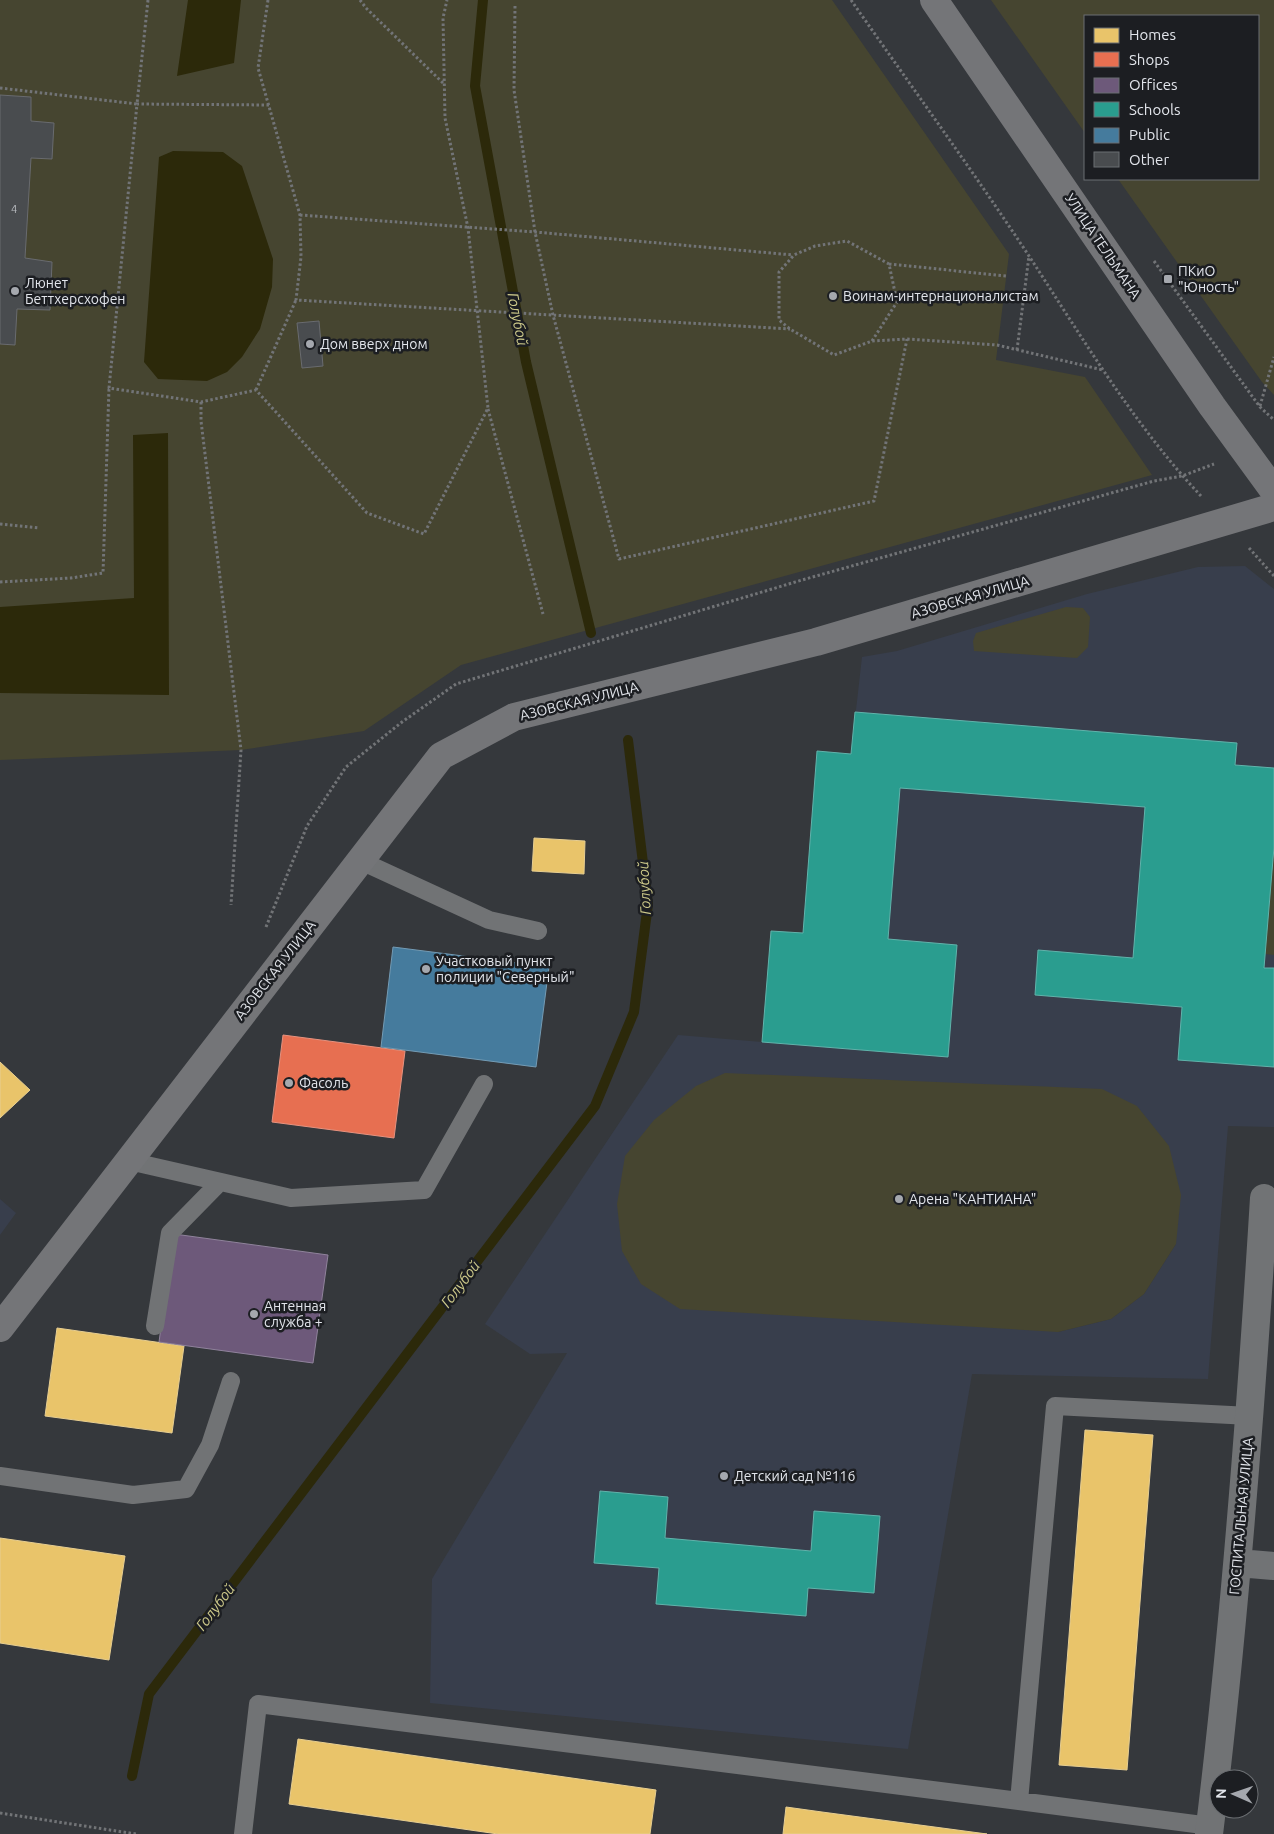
<svg xmlns="http://www.w3.org/2000/svg" width="1274" height="1834" font-family="Ubuntu,sans-serif">
<rect width="100%" height="100%" fill="#35383c"/>
<path fill="#383e4c" fill-rule="evenodd" d="M1245 566 1274 589V1127L1228 1126 1208 1379 972 1374 908 1749 430 1703 432 1579 567 1353 530 1354 485 1324 678 1035 762 1042 771 931 803 933 817 751 851 754 862 657 897 651 1087 594 1198 567ZM1176 1244 1144 1294 1111 1319 1058 1332Z
M0 1199 16 1213 0 1235Z"/>
<path fill="#464530" d="M0 0H832L1009 254 996 360 1085 377 1152 475 461 665 364 731 241 750 0 760Z
M991 0H1274V395L1262 382 1118 179H1258V16H1085V133Z
M1066 607 1083 608 1090 617 1088 647 1077 658 974 651 973 641 976 633Z
M1274 848V955L1265 954Z
M725 1073 1102 1089 1137 1106 1169 1146 1181 1195 1176 1244 1144 1294 1111 1319 1058 1332 680 1309 641 1284 622 1251 617 1204 625 1156 654 1120 696 1086Z"/>
<path fill="#2c290a" d="M188 0H241L234 63 177 76Z
M173 151 223 152 242 166 273 259 272 287 260 329 242 357 227 372 207 381 158 379 144 362 159 157Z
M168 433 169 695 0 693V607L134 598 133 435Z"/>
<path fill="#e9c46a" stroke="#e7ce91" d="M534 838 585 841 584 874 532 871Z
M0 1062 30 1090 0 1118Z
M57 1328 184 1346 172 1433 45 1416Z
M1085 1430 1153 1435 1127 1770 1059 1765Z
M0 1538 125 1556 109 1660 0 1643Z
M298 1739 656 1790 650 1834H498L289 1804Z
M786 1807 822 1812 987 1834H783Z"/>
<path fill="#e76f51" stroke="#e6927f" d="M283 1035 405 1051 394 1138 272 1122Z"/>
<path fill="#6d597a" stroke="#90839c" d="M174 1234 328 1255 313 1363 159 1342Z"/>
<path fill="#2a9d8f" stroke="#61b3ab" d="M855 712 1237 743 1235 765 1274 768V847L1264 968H1274V1067L1178 1060 1182 1007 1035 995 1038 950 1133 958 1145 807 900 788 888 939 957 945 948 1057 762 1042 771 931 803 933 817 751 851 754Z
M600 1491 668 1497 665 1538 811 1551 814 1511 880 1516 874 1593 808 1588 806 1616 656 1604 659 1568 594 1563Z"/>
<path fill="#457b9d" stroke="#749bb4" d="M393 947 549 967 536 1067 381 1047Z"/>
<g fill="none" stroke-linecap="round" stroke-linejoin="round">
<path stroke="#2c290a" stroke-width="10" d="M483 0 475 86 526 362 591 633
M132 1776 149 1694 595 1106 634 1012 648 904 628 740"/>
</g>
<path fill="#494c4f" stroke="#696b6f" d="M0 95 31 97V121L54 123 52 159 31 158 25 258 52 262 50 310 17 309 15 345 0 344Z
M319 321 323 366 302 368 297 323Z"/>
<g fill="none" stroke-linecap="round" stroke-linejoin="round">
<path stroke="#727477" stroke-width="3" stroke-dasharray="2.5 2.5" stroke-linecap="butt" d="M268 0 258 68 300 215 301 257 296 300 790 329
M360 0 366 8 444 84
M851 0C911 86 973 171 1031 259 1083 339 1135 426 1201 496
M515 6 514 90 535 232 553 315 619 559 874 501 907 339
M0 88 137 104 148 0
M269 105 137 104 109 388 201 402 256 390 367 513 424 534 488 408 468 228 445 118 443 18 447 0
M300 215 535 232 793 255
M1154 261 1260 407 1274 420
M889 264 1006 276
M872 341 897 302 889 264 847 241 815 246 794 255 779 272V320L790 329 834 355 872 341 907 339 997 345 1103 370
M1017 350 1029 256
M256 390 296 300
M201 402V421L241 750 231 905
M1260 406 1274 357
M488 409 543 614
M0 524 39 528
M1249 548 1274 576
M0 582 71 578 103 573 109 388
M266 927 307 826 346 767 402 722 456 684 802 580 1154 481 1182 476 1214 464
M0 1813 136 1834"/>
<path stroke="#717375" stroke-width="18" d="M361 861 489 920 538 931
M129 1161 291 1198 424 1190 484 1084
M155 1326 170 1233 220 1182
M0 1476 133 1495 186 1489 210 1445 231 1381
M1210 1826 1019 1801 1055 1406 1250 1416
M243 1834 258 1704 1019 1801"/>
<path stroke="#717375" stroke-width="28" d="M1238 1563 1274 1566
M1209 1834C1235 1623 1251 1410 1264 1198"/>
<path stroke="#747578" stroke-width="28" d="M934 0 1212 406 1274 491
M0 1328 441 756 514 717 816 642 1274 507"/>
</g>
<g fill="#a5a8ae" stroke="#1c1e22" stroke-width="2">
<rect x="1163" y="274" width="10" height="10" rx="2.5"/>
<circle cx="15" cy="291" r="5"/>
<circle cx="833" cy="296" r="5"/>
<circle cx="310" cy="344" r="5"/>
<circle cx="426" cy="969" r="5"/>
<circle cx="289" cy="1083" r="5"/>
<circle cx="899" cy="1199" r="5"/>
<circle cx="254" cy="1314" r="5"/>
<circle cx="724" cy="1476" r="5"/>
</g>
<g text-anchor="middle" dominant-baseline="central" stroke-width="5" stroke-linejoin="round" paint-order="stroke">
<g font-size="11" fill="#bcbfc4">
<text x="14" y="209">4</text>
</g>
<g font-size="14" fill="#e2e5eb" stroke="#1c1e22">
<text transform="translate(1103 246) rotate(56)">УЛИЦА ТЕЛЬМАНА</text>
<text transform="translate(970 597) rotate(-16)">АЗОВСКАЯ УЛИЦА</text>
<text transform="translate(579 701) rotate(-14)">АЗОВСКАЯ УЛИЦА</text>
<text transform="translate(275 970) rotate(-52)">АЗОВСКАЯ УЛИЦА</text>
<text transform="translate(1241 1516) rotate(-85)">ГОСПИТАЛЬНАЯ УЛИЦА</text>
</g>
<g font-size="14" fill="#e2e5eb" stroke="#1c1e22" text-anchor="start">
<text x="1178" y="271">ПКиО<tspan x="1178" dy="16">"Юность"</tspan></text>
<text x="25" y="283">Люнет<tspan x="25" dy="16">Беттхерсхофен</tspan></text>
<text x="843" y="296">Воинам-интернационалистам</text>
<text x="320" y="344">Дом вверх дном</text>
<text x="436" y="961">Участковый пункт<tspan x="436" dy="16">полиции "Северный"</tspan></text>
<text x="299" y="1083">Фасоль</text>
<text x="909" y="1199">Арена "КАНТИАНА"</text>
<text x="264" y="1306">Антенная<tspan x="264" dy="16">служба +</tspan></text>
<text x="734" y="1476">Детский сад №116</text>
</g>
<g font-size="15" font-style="italic" fill="#cdc98a" stroke="#1c1e22">
<text transform="translate(518 319) rotate(79)">Голубой</text>
<text transform="translate(644 888) rotate(-93)">Голубой</text>
<text transform="translate(460 1284) rotate(-53)">Голубой</text>
<text transform="translate(215 1607) rotate(-53)">Голубой</text>
</g>
</g>
<rect x="1084" y="15" width="175" height="165" fill="#1c1e22" stroke="#6b6e72"/>
<rect x="1094" y="28" width="25" height="15" fill="#e9c46a" stroke="#6b6e72"/>
<text x="1129" y="40" font-size="15" fill="#e2e5eb">Homes</text>
<rect x="1094" y="52" width="25" height="15" fill="#e76f51" stroke="#6b6e72"/>
<text x="1129" y="65" font-size="15" fill="#e2e5eb">Shops</text>
<rect x="1094" y="78" width="25" height="15" fill="#6d597a" stroke="#6b6e72"/>
<text x="1129" y="90" font-size="15" fill="#e2e5eb">Offices</text>
<rect x="1094" y="102" width="25" height="15" fill="#2a9d8f" stroke="#6b6e72"/>
<text x="1129" y="115" font-size="15" fill="#e2e5eb">Schools</text>
<rect x="1094" y="128" width="25" height="15" fill="#457b9d" stroke="#6b6e72"/>
<text x="1129" y="140" font-size="15" fill="#e2e5eb">Public</text>
<rect x="1094" y="152" width="25" height="15" fill="#494c4f" stroke="#6b6e72"/>
<text x="1129" y="165" font-size="15" fill="#e2e5eb">Other</text>
<g transform="translate(1234 1794) rotate(272)"><circle r="24" fill="#1c1e22" stroke="#6b6e72"/>
<path d="M0-4L9 19L0 12L-9 19Z" fill="#a5a8ae"/>
<text y="-8" font-size="14" font-weight="bold" text-anchor="middle" fill="#e2e5eb">N</text>
</g>
</svg>
